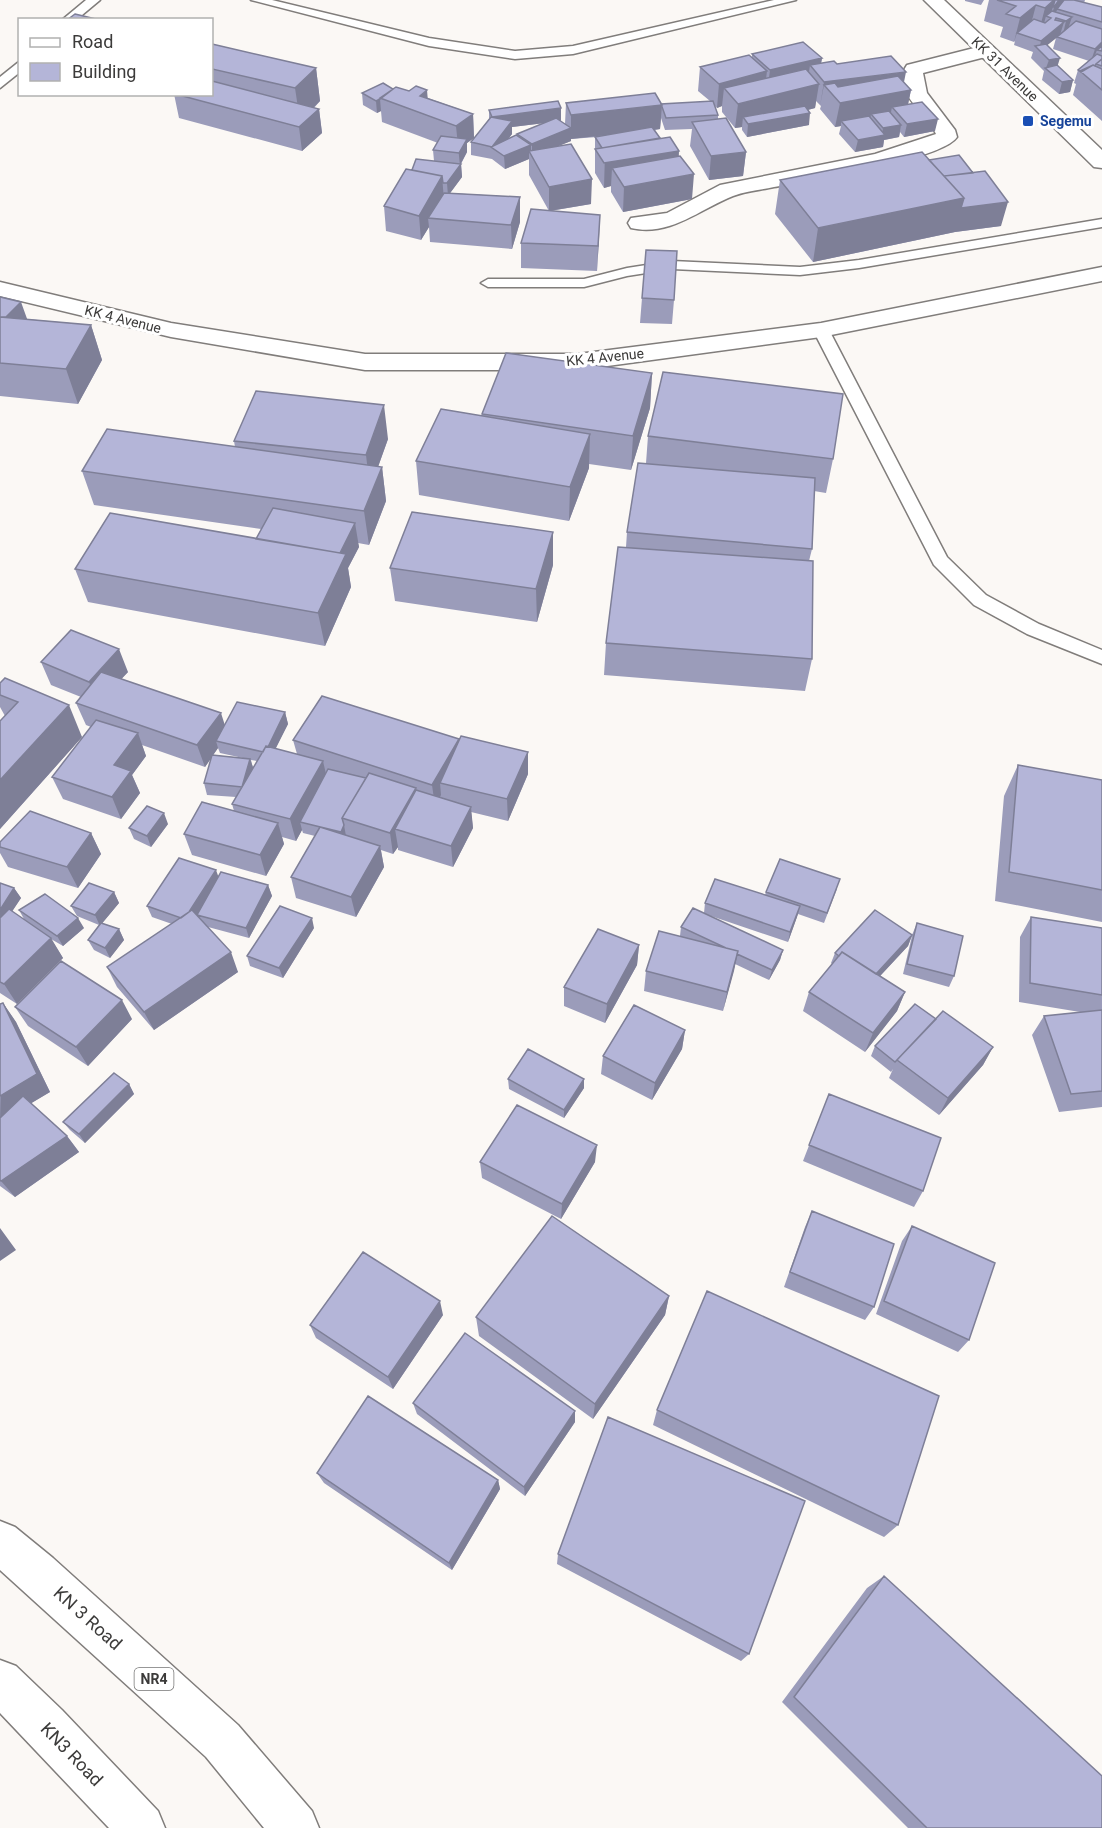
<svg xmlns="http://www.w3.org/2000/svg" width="1102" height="1828" font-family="Roboto,sans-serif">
<rect width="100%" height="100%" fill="#fbf8f5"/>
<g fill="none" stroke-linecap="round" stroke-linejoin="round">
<g stroke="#807d7b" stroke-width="3">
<path id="lane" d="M86 0H100L76 20H62Z
M251 0H272L429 38 515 51 573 46 774 0H796L573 54 515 59 429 46Z
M20 61V72L0 88V77Z
M1102 219V227L859 268 800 275 672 269 627 276 584 287H488L481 283 488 279H584L627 268 672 261 800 267 859 260Z
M821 325 829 330 947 557 986 595 1039 624 1102 650V664L1027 634 974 605 934 565 813 330Z"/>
</g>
<g stroke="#807d7b" stroke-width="3">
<path id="street" d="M986 45 993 47 996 51 993 55 923 73 927 93 955 130 957 137C942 160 806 181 774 187 761 190 746 191 733 196 700 209 670 237 631 228L628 223 631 218 667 213 720 185 875 154 936 134C928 114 889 90 907 65Z"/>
</g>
<g stroke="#807d7b" stroke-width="3">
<path id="secondary" d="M924 0H944L1102 150V168L1094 167Z
M1102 267V281L821 337 578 370H365L171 337 0 296V282L171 323 365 354H578L821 323Z"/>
</g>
<g stroke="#807d7b" stroke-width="3">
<path id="highway" d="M0 1521 15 1527 53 1558 238 1725 312 1811 319 1828H264L206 1757 0 1570Z
M0 1660 16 1666 62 1710 158 1811 165 1828H109L0 1713Z"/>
</g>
<use href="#lane" fill="#fff" fill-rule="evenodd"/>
<use href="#street" fill="#fff" fill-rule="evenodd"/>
<use href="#secondary" fill="#fff" fill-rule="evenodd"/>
<use href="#highway" fill="#fff" fill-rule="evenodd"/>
</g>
<path fill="#9b9cba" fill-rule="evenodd" d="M965 0H984L981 5 965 1Z
M989 0H1085L1084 3 1102 7V121L1073 95 1076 84 1074 83 1078 70 1089 61 1053 49 1056 38 1047 45 1058 66 1073 80 1070 92 1059 94 1042 80 1044 71 1031 58 1033 52 1014 45 1015 41 1014 42 1000 37 1003 27 984 21Z
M212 44 316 68 320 101 314 108 319 109 322 133 302 151 179 118 174 94H212Z
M752 54 822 58 821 63 837 64 904 83 911 90 908 104 935 131 904 137 900 132 899 137 884 140 883 147 855 152 839 134 841 126 835 127 820 109 821 106 816 101 815 108 808 110 809 125 747 137 742 130V127L735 128 722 112V106L717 108 715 106 718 115V119L746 152 743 176 709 180 690 146 692 129 665 130 661 118 660 129 655 130 660 138 679 156 692 199 623 212 611 192V186L604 188 595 173V137H597L571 139V141L558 146 591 204 550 211 599 239 597 271 521 268V243L549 211 529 175V159L505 169 492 159 471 155V142L489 119V110L561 108V121H560L565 124 566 103 661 105 710 101 698 91 700 67 752 58ZM545 123 517 134V136L508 139 512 134V127Z
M393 89 428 98 473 114 474 138 467 143V152L461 164 462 177 450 193 520 197V222L512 249 430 242 429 227 421 240 386 231 384 206 412 170 434 161 433 150 438 143 382 122 381 111 377 113 363 105 362 93Z
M929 160 1001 226 955 232 813 262 775 214 780 180Z
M0 297 27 319 91 325 102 360 78 404 0 396Z
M642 298 674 300 672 324 640 323Z
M652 373 650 408 631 470 589 464V468L569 521 419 495 416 461 482 416V414Z
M648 436 833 459 826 493 814 491 812 549 809 561 812 659 805 691 604 675 606 643 626 547 627 532 646 463Z
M388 439 378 467H382L386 501 369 545 358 543 359 547 348 568 351 587 325 646 88 602 75 569 256 539 261 529 94 505 82 471 235 447 234 441Z
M553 532V565L537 622 395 601 390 568Z
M41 662 128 672 121 679 224 725 285 712 288 724 275 749 297 754 293 740 459 739V741L528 752V774L508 821 471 812 473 828 453 867 398 850V847L393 854 381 850 384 867 356 917 296 898 291 877 315 836 303 833 302 830 296 841 282 837 284 844 266 876 192 855 184 834 234 811 232 804 236 797 207 795 204 783 212 757 205 767 142 745 146 756 132 775 140 793 121 819 63 799 52 777 91 727 86 725 76 703 81 697 51 685ZM218 748 220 753 243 758 213 755ZM251 760 257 761 253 768Z
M0 683 82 737 0 829V721L5 716 0 707Z
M1018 765 1102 780V922L995 901 1004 796Z
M168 824 151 847 134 839 129 828Z
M91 833 101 854 78 888 8 867 0 853V842Z
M219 876 268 885 272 896 249 938 208 927 238 972 154 1030 117 987 107 967 172 924 152 917 147 906Z
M0 883 14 888 21 898 12 911 24 919 19 910 84 928 63 946 51 939 63 958 17 1004 0 993Z
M837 889 824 923 798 914 788 942 708 915 783 950 780 960 769 980 735 964 723 1011 644 991 646 971 680 936 681 927 704 913 705 903 765 895 766 892Z
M114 892 119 903 102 923 119 929 124 940 110 958 94 950 88 940 99 925 77 916 71 906Z
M1031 917 1102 928V1107L1059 1112 1032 1035 1044 1016 1080 1012 1019 1002 1020 937Z
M917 923 954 976 949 987 903 974 912 936 908 946 880 976 905 992 897 1011 865 1052 803 1011 809 992 832 964 831 963 835 953 912 935Z
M314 928 283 978 250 966 247 956Z
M639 945 637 965 605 1023 564 1006V987Z
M3 1003 16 1022 50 1092 31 1103 67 1136 79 1152 15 1197 0 1186V1004Z
M15 1007 132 1019 88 1066 28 1026Z
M936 1019 993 1047 983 1065 939 1115 889 1078 893 1069 891 1072 871 1056 875 1046Z
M685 1030 682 1049 652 1100 601 1074 603 1056Z
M508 1079 584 1088 564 1118 509 1089Z
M129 1084 134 1094 85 1143 70 1130 63 1122Z
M829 1094 923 1191 914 1207 803 1161Z
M480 1162H595L561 1219 482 1178Z
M812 1211 874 1307 865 1320 784 1287 805 1227Z
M912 1226 969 1340 958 1352 876 1314 902 1241Z
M669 1296 665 1315 593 1419 479 1336 476 1317Z
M443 1315 393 1389 316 1338 310 1325Z
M413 1403 575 1422 525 1496 417 1414Z
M657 1410 898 1525 884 1537 653 1425Z
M317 1473 498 1480 500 1489 452 1570 324 1483Z
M558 1554 749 1654 741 1661 557 1564Z
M884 1576 1102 1828H908L782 1702 867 1588Z"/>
<path fill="#7e7f97" d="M1055 0 1050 17 1046 16 1043 27 1039 31 1045 8Z
M1059 0H1064L1051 19 1054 7Z
M1036 5 1030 28 1017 33 1014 42 1020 18Z
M1072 17 1068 29 1063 34 1066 21Z
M1064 22 1060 35 1040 51 1039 50 1041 41Z
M1102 42V51L1097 50 1094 58 1091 61 1095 49Z
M822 58 819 76 810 65 807 85 767 94 770 70Z
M1060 58 1056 71 1046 68 1049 60Z
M316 68 320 101 300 121 295 88Z
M767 71 764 95 724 88 722 106 717 108 719 84Z
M906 72 902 92 911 90 906 114 892 107 890 117 871 114 870 121H841V126L835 127 840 103 824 85 820 106 824 82Z
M1073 80 1070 92 1059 94 1062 82Z
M819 84 815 108 760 122 810 113 809 125 747 137 748 124 743 117 742 127 735 128 738 104Z
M427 90 429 114 420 96Z
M380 99 381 111 377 113 376 101Z
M662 105 660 129 571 139V115Z
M561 108V121L512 127V134L498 152 492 148V117Z
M319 109 322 133 302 151 299 127Z
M473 114 474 138 467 143V152L460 165 461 164 462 177 448 196 447 183 460 166 456 126Z
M938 119 935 131 904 137 907 124Z
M901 125 899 137 884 140 883 147 855 152 858 140 882 135 883 128Z
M571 128V141L532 157V144Z
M531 145V154L529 151V159L505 169 504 156Z
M679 151 678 175 612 168 611 186 604 188 605 153Z
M746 152 743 176 709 180 711 156Z
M694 174 692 199 623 212 624 187Z
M442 176 444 200 428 218 429 227 421 240 419 216Z
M592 179 591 204 549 211V187Z
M520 197V222L512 249 511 225Z
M964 198 1008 202 1001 226 955 232 813 262 818 228Z
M600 215 599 239 597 271 598 246Z
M21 302 30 327 0 323Z
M91 325 102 360 78 404 66 369Z
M652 373 650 408 631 470 633 436Z
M384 405 388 439 370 489 366 455Z
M590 434 589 468 569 521 570 487Z
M382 467 386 501 369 545 364 511Z
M355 523 359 547 348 568 351 587 325 646 318 613 336 561Z
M553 532V565L537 622 536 589Z
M119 649 128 672 98 704 89 682Z
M69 705 82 737 0 829V780Z
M285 712 288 724 268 764 265 752Z
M221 713 228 735 216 741 218 748 205 767 197 745Z
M138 733 146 756 132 775 140 793 121 819 112 797 114 765Z
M459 739 461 761 440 783 441 795 435 806 432 785Z
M528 752V774L508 821 507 799Z
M250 759 254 770 242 787Z
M323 761 328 783 300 822 302 830 296 841 290 819Z
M416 788 419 810 395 829 398 847 393 854 390 833Z
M471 807 473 828 453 867 451 846Z
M164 813 168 824 151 847 147 836Z
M278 823 284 844 266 876 260 855Z
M344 825 346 836 343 843 341 832Z
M91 833 101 854 78 888 67 867Z
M380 846 384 867 356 917 351 897Z
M216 870 220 881 189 929 185 919Z
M268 885 272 896 249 938 246 928Z
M14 888 21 898 0 930V910Z
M114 892 119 903 100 926 95 915Z
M800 906 797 917 788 942 790 932Z
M78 918 84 928 63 946 57 936Z
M312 918 314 928 283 978 279 968Z
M119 929 124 940 110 958 105 948Z
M912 935 908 946 868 989 872 979Z
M51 938 63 958 17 1004 4 984Z
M639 945 637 965 605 1023 607 1004Z
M783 950 780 960 769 980 772 970Z
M738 951 734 971 723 1011 727 992Z
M231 952 238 972 154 1030 144 1012Z
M905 992 897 1011 865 1052 873 1033Z
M122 1000 132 1019 88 1066 76 1047Z
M3 1003 16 1022 50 1092 0 1122Z
M685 1030 682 1049 652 1100 655 1083Z
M993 1047 983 1065 939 1115 948 1098Z
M584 1079V1088L564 1118V1110Z
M129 1084 134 1094 85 1143 79 1134Z
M67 1136 79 1152 15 1197 1 1181Z
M597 1145 595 1162 561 1219 562 1204Z
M0 1228 16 1250 0 1261Z
M669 1296 665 1315 593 1419 595 1404Z
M440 1301 443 1315 393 1389 388 1377Z
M575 1411V1422L525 1496 524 1487Z
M498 1480 500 1489 452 1570 449 1563Z"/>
<path fill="#b4b5d8" stroke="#7e7f97" stroke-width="1.5" d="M997 0H1054L1045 8 1036 5 1020 18 1006 14 1016 6Z
M1055 0H1059L1054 7H1053Z
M1064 0H1074L1102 7V22L1057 9Z
M1052 11 1072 17 1066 21 1056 18 1055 20 1064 22 1041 41 1017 33 1034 19 1045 23 1051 18 1046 16Z
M75 14 100 20H67Z
M1076 21 1102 29V42L1095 49 1057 37Z
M803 42 822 58 770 70 752 54Z
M212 44 316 68 295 88 212 69Z
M1046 44 1060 58 1049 60 1035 46Z
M1102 46V51L1097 50Z
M1097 54 1102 56V59L1096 64 1095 66 1093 65 1081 72 1078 70Z
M749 55 767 71 719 84 700 67Z
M891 56 906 72 824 82 810 65 834 61 837 64Z
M1102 59V66L1096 64Z
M1057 65 1073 80 1062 82 1045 68Z
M1093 65 1102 69V90L1080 71Z
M806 69 819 84 738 104 724 88Z
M898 76 911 90 840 103 824 85 835 83 838 87Z
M212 81 319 109 299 127 175 94H212Z
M383 83 393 89 380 99 376 101 362 93Z
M416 86 427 90 420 96 473 114 456 126 380 98 396 87 409 91Z
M655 93 662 105 571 115 566 103Z
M558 101 561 108 492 117 489 110Z
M713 101 718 115 666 118 661 104Z
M922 102 938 119 907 124 892 107Z
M805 106 810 113 748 124 743 117Z
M889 111 901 125 883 128 871 114Z
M869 116 885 135 858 140 841 121Z
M491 117 512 121 492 147 471 142Z
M556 118 571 128 532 144 517 134Z
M726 118 746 152 711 156 692 122Z
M652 127 660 138 602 148 595 137Z
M516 135 531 145 504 156 491 147Z
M441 136 467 139 459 153 433 150Z
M670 137 679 151 604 163 595 149Z
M571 144 592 179 549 187 529 151Z
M922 152 964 198 818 228 780 180Z
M959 155 973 173 944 176 929 160Z
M680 156 694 174 624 187 612 168Z
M416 159 461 164 447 183H443L442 176 412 170Z
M406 169 442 176 419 216 384 206Z
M985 171 1008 202 961 208 964 198 944 176Z
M444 193 520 197 511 225 428 218Z
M531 209 600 215 598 246 521 243Z
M646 250 677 251 674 300 642 298Z
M0 297 21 302 6 317H0Z
M0 317 91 325 66 369 0 363Z
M506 353 652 373 633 436 482 414Z
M663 372 843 394 833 459 648 436Z
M256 391 384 405 366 455 234 441Z
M441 409 590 434 570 487 416 461Z
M107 429 382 467 364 511 82 471Z
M638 463 815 478 812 549 627 532Z
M273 508 355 523 340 553 256 539Z
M412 512 553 532 536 589 390 568Z
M110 513 346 554 318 613 75 569Z
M618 547 813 561 812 659 606 643Z
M71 630 119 649 89 682 41 662Z
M101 672 221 713 197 745 76 703Z
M5 678 69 705 0 780V721L18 702 0 695V683Z
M322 696 459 739 432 785 293 740Z
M237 702 285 712 268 747 266 746 263 752 216 741Z
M96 720 138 733 114 765 131 771 112 797 52 777Z
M461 736 528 752 507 799 440 783Z
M266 746 323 761 290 819 232 804Z
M212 755 250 759 242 787 204 783Z
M1018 765 1102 780V890L1009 872Z
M328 769 366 778 342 818 344 825 341 832 300 822Z
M369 773 416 788 390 833 342 818Z
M416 790 471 807 451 846 395 829Z
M202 802 278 823 260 855 184 834Z
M147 806 164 813 147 836 129 828Z
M30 811 91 833 67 867 0 847V842Z
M320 827 380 846 351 897 291 877Z
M179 858 216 870 189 912 181 918 147 906Z
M780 859 840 879 827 913 766 892Z
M221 872 268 885 246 928 197 915Z
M715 879 800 906 790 932 705 903Z
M0 883 14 888 0 910Z
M89 883 114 892 95 915 71 906Z
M45 894 78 918 57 936 19 910Z
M280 906 312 918 279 968 247 956Z
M693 908 783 950 772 970 737 954 738 951 726 948 681 927Z
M9 909 51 938 4 984 0 982V918Z
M192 910 231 952 144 1012 107 967Z
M875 910 912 935 876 974 842 952 839 956 835 953Z
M1031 917 1102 928V995L1030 983Z
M101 923 119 929 105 948 88 940Z
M917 923 963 936 954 976 907 964Z
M598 929 639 945 607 1004 564 987Z
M659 931 738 951 727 992 646 971Z
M842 952 905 992 873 1033 809 992Z
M61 961 122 1000 76 1047 15 1007Z
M3 1003 37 1074 0 1096V1004Z
M915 1004 936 1019 895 1062 875 1046Z
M634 1005 685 1030 655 1083 603 1056Z
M1102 1010V1091L1071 1094 1044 1016Z
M943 1011 993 1047 948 1098 897 1060Z
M528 1049 584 1079 564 1110 508 1079Z
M114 1073 129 1084 79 1134 63 1122Z
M829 1094 941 1138 923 1191 809 1145Z
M23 1096 67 1136 1 1181 0 1180V1118Z
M517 1105 597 1145 562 1204 480 1162Z
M812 1211 894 1244 874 1307 790 1272Z
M552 1216 669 1296 595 1404 476 1317Z
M912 1226 995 1263 969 1340 884 1301Z
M363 1252 440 1301 388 1377 310 1325Z
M707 1291 939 1396 898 1525 657 1410Z
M465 1333 575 1411 524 1487 413 1403Z
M368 1396 498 1480 449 1563 317 1473Z
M608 1417 805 1501 749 1654 558 1554Z
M884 1576 1102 1776V1828H927L794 1697Z"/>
<rect fill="#1a4fb4" stroke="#fff" stroke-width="2" x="1022" y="115" width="12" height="12" rx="3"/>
<g text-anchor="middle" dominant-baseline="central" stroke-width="6" stroke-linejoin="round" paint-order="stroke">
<g font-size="14" fill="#3c3b3a" stroke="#fff">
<text transform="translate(1005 69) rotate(44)">KK 31 Avenue</text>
<text transform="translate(123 319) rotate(14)">KK 4 Avenue</text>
<text transform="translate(605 357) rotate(-6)">KK 4 Avenue</text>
</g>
<g font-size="14" font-weight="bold" fill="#164399" stroke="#fff" text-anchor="start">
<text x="1040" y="121">Segemu</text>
</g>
<rect fill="#fff" stroke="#767675" stroke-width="1.5" x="134.5" y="1668" width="39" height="22" rx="4.5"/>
<g font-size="14" font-weight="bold" fill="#3c3b3a">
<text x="154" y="1679">NR4</text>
</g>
<g font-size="18" fill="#3c3b3a" stroke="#fff">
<text transform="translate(88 1618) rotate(42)">KN 3 Road</text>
<text transform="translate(72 1754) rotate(46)">KN3 Road</text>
</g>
</g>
<rect x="18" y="18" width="195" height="78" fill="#ffffff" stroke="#b1b1b0" stroke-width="1.5"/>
<rect x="30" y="38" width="30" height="9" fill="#ffffff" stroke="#b1b1b0" stroke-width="1.5"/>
<text x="72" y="48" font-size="18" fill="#3c3b3a">Road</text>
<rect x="30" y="63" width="30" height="18" fill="#b4b5d8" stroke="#b1b1b0" stroke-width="1.5"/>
<text x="72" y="78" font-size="18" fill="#3c3b3a">Building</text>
</svg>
